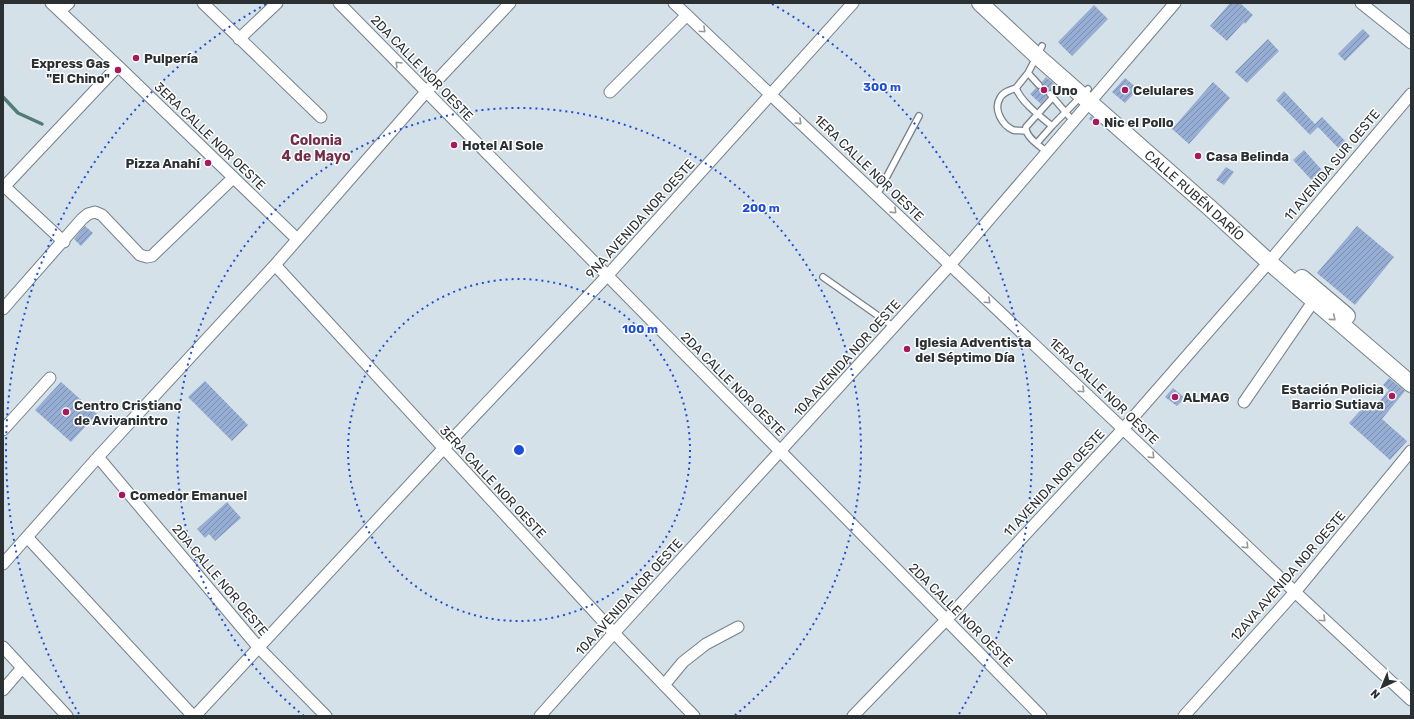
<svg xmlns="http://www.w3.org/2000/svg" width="1414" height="719" font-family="Rubik,sans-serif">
<defs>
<pattern id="building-hatch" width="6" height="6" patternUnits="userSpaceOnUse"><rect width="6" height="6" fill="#96add4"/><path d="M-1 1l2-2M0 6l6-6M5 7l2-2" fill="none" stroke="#7b8dad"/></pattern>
</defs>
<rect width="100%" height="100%" fill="#d4e1e9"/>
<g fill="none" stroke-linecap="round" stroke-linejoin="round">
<path stroke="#527c78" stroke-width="3.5" d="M3 97 18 113 42 124"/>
</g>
<path fill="url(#building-hatch)" d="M1230 3H1240L1253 15 1245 24 1244 22 1227 41 1210 26Z
M1094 5 1108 19 1072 56 1058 42Z
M1363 29 1370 36 1345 61 1338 54Z
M1268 39 1279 51 1247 83 1235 72Z
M1046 77 1057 86 1053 91 1050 90 1047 91 1046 94 1047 97 1041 104 1030 94 1036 88 1040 89 1042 88 1043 84 1042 82Z
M1125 78 1138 89 1125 103 1112 92Z
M1213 82 1230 98 1189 144 1172 129Z
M1284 91 1315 124 1322 117 1352 148 1345 155 1318 127 1310 135 1276 100Z
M1091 116 1099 123 1097 125 1089 119Z
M1304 150 1329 178 1318 187 1293 160Z
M1226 167 1234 172 1224 185 1216 180Z
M85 226 93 233 81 246 74 239Z
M1357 226 1394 257 1355 305 1317 273Z
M1389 378 1405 391 1382 419 1407 441 1390 460 1349 423 1366 404 1372 410 1389 390 1383 385Z
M205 381 248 425 232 441 188 397Z
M61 382 97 414 71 442 35 410Z
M1173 388 1185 398 1177 406 1165 397Z
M227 502 241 518 215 541 209 534 205 538 197 529Z"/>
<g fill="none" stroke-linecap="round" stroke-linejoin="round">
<g stroke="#758188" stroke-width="8">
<path id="lane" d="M1042 46 1028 73 1016 88C1021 102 1041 117 1052 126L1088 89
M1028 73 1039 85
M1016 88C1010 90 1003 92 1000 98 993 109 1002 125 1013 130 1017 131 1022 130 1026 131
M1050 94 1073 121
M1037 143 1052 126
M1047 152C1040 146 1025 137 1026 127L1053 97
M877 195 919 116
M823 277 894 327"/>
</g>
<g stroke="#758188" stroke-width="13">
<path id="street" d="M51 3 118 66 297 239
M203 3 321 117
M339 3 1041 716
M674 3 1295 592 1411 700
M1361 3 1411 43
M60 11 69 3
M239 39 277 3
M610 92 687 15
M4 186 64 242
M3 188 118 66
M275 265 614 633 694 716
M3 309 82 219 88 214 95 212 102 215 140 255 147 257 152 256 233 178
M1244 402 1317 296
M3 430 50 378
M98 457 259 648 326 716
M27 537 193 716
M3 564 98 457 275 265 426 92 510 3
M3 647 67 716
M664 685 683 662 706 644 738 627
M3 690 22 668
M195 716 443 449 607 276 853 3
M540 716 614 633 950 265 1175 3
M853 716 946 620 1123 429 1269 262 1411 94
M1184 716 1295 592 1411 451"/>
</g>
<g stroke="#758188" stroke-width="18">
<g id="secondary">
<path id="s1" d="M980 3 1037 56 1210 208 1269 262 1411 384"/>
<path d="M1302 278 1347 316"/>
</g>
</g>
<use href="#lane" stroke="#fff" stroke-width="5.5"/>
<use href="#street" stroke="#fff" stroke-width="11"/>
<use href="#secondary" stroke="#fff" stroke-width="16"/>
</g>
<defs><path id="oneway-chevron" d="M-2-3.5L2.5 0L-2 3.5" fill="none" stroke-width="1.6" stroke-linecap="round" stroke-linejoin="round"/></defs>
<g stroke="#959899">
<use href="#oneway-chevron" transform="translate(703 30) rotate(43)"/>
<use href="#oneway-chevron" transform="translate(398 64) rotate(-134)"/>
<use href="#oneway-chevron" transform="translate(799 122) rotate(44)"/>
<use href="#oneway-chevron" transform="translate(894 211) rotate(44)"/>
<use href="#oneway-chevron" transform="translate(988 301) rotate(43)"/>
<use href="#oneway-chevron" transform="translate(1333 318) rotate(40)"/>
<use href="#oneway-chevron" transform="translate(1082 390) rotate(43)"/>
<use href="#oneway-chevron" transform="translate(1152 456) rotate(44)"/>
<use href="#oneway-chevron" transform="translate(1246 546) rotate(44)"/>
<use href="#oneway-chevron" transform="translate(1323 619) rotate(43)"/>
</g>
<g fill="none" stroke="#1d4ed8" stroke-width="2" stroke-dasharray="2 4">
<circle cx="519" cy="450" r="171"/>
<path d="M304 716A342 342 0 1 1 734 716"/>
<path d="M79 714A513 513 0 0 1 266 4M772 4A513 513 0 0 1 959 714"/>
</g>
<g fill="#a7195c" stroke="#fff" stroke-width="1.5">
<circle cx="136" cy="58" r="4"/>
<circle cx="118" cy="70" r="4"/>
<circle cx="1044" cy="90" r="4"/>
<circle cx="1125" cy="90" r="4"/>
<circle cx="1096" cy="122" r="4"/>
<circle cx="454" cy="145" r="4"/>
<circle cx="1198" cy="156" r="4"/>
<circle cx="208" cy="163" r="4"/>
<circle cx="907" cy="349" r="4"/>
<circle cx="1392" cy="396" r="4"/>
<circle cx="1175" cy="397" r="4"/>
<circle cx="66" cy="412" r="4"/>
<circle cx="122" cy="495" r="4"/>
</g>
<g text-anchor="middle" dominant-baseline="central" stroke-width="3" stroke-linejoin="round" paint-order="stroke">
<g font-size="13" font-weight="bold" fill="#2b3033" stroke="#fff" text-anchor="start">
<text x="144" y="58">Pulpería</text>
<text x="110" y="63" text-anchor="end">Express Gas<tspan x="110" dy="15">"El Chino"</tspan></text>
<text x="1052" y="90">Uno</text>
<text x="1133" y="90">Celulares</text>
<text x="1104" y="122">Nic el Pollo</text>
<text x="462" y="145">Hotel Al Sole</text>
<text x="1206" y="156">Casa Belinda</text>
<text x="200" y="163" text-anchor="end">Pizza Anahí</text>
<text x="915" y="342">Iglesia Adventista<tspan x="915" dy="15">del Séptimo Día</tspan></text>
<text x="1384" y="389" text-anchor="end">Estación Policia<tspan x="1384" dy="15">Barrio Sutiava</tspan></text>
<text x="1183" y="397">ALMAG</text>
<text x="74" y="405">Centro Cristiano<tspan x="74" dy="15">de Avivanintro</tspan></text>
<text x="130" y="495">Comedor Emanuel</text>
</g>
<g font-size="13" fill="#2b3033" stroke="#fff">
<text transform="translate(422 68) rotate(46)">2DA CALLE NOR OESTE</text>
<text transform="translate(210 136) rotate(44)">3ERA CALLE NOR OESTE</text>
<text transform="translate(1332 165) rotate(-50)">11 AVENIDA SUR OESTE</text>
<text transform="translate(869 168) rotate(44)">1ERA CALLE NOR OESTE</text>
<text stroke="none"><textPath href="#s1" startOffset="288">CALLE RUBÉN DARÍO</textPath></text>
<text transform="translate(640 219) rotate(-48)">9NA AVENIDA NOR OESTE</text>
<text transform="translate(847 358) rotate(-48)">10A AVENIDA NOR OESTE</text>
<text transform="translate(733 384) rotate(45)">2DA CALLE NOR OESTE</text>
<text transform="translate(1104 391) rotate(44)">1ERA CALLE NOR OESTE</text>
<text transform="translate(493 482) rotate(47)">3ERA CALLE NOR OESTE</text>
<text transform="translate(1054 483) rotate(-47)">11 AVENIDA NOR OESTE</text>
<text transform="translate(1288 576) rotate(-49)">12AVA AVENIDA NOR OESTE</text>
<text transform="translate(220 580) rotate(50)">2DA CALLE NOR OESTE</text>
<text transform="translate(629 597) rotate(-48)">10A AVENIDA NOR OESTE</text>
<text transform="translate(961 615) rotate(45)">2DA CALLE NOR OESTE</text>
</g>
<g font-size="14" font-weight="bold" fill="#732f49" stroke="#fff">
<text x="316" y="140">Colonia<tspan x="316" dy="16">4 de Mayo</tspan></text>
</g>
</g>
<circle cx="519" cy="450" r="6" fill="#1d4ed8" stroke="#fff" stroke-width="2"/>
<g font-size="12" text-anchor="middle" font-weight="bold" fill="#1d4ed8" stroke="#fff" stroke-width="3" stroke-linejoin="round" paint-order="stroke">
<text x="882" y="91">300 m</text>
<text x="761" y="212">200 m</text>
<text x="640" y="333">100 m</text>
</g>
<rect width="1414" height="719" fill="none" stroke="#2b3033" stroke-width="8"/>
<g transform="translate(1382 687) rotate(224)" stroke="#ffffff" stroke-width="3" paint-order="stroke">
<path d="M0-3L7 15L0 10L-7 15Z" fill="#2b3033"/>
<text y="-6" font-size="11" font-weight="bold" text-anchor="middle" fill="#2b3033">N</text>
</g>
</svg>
